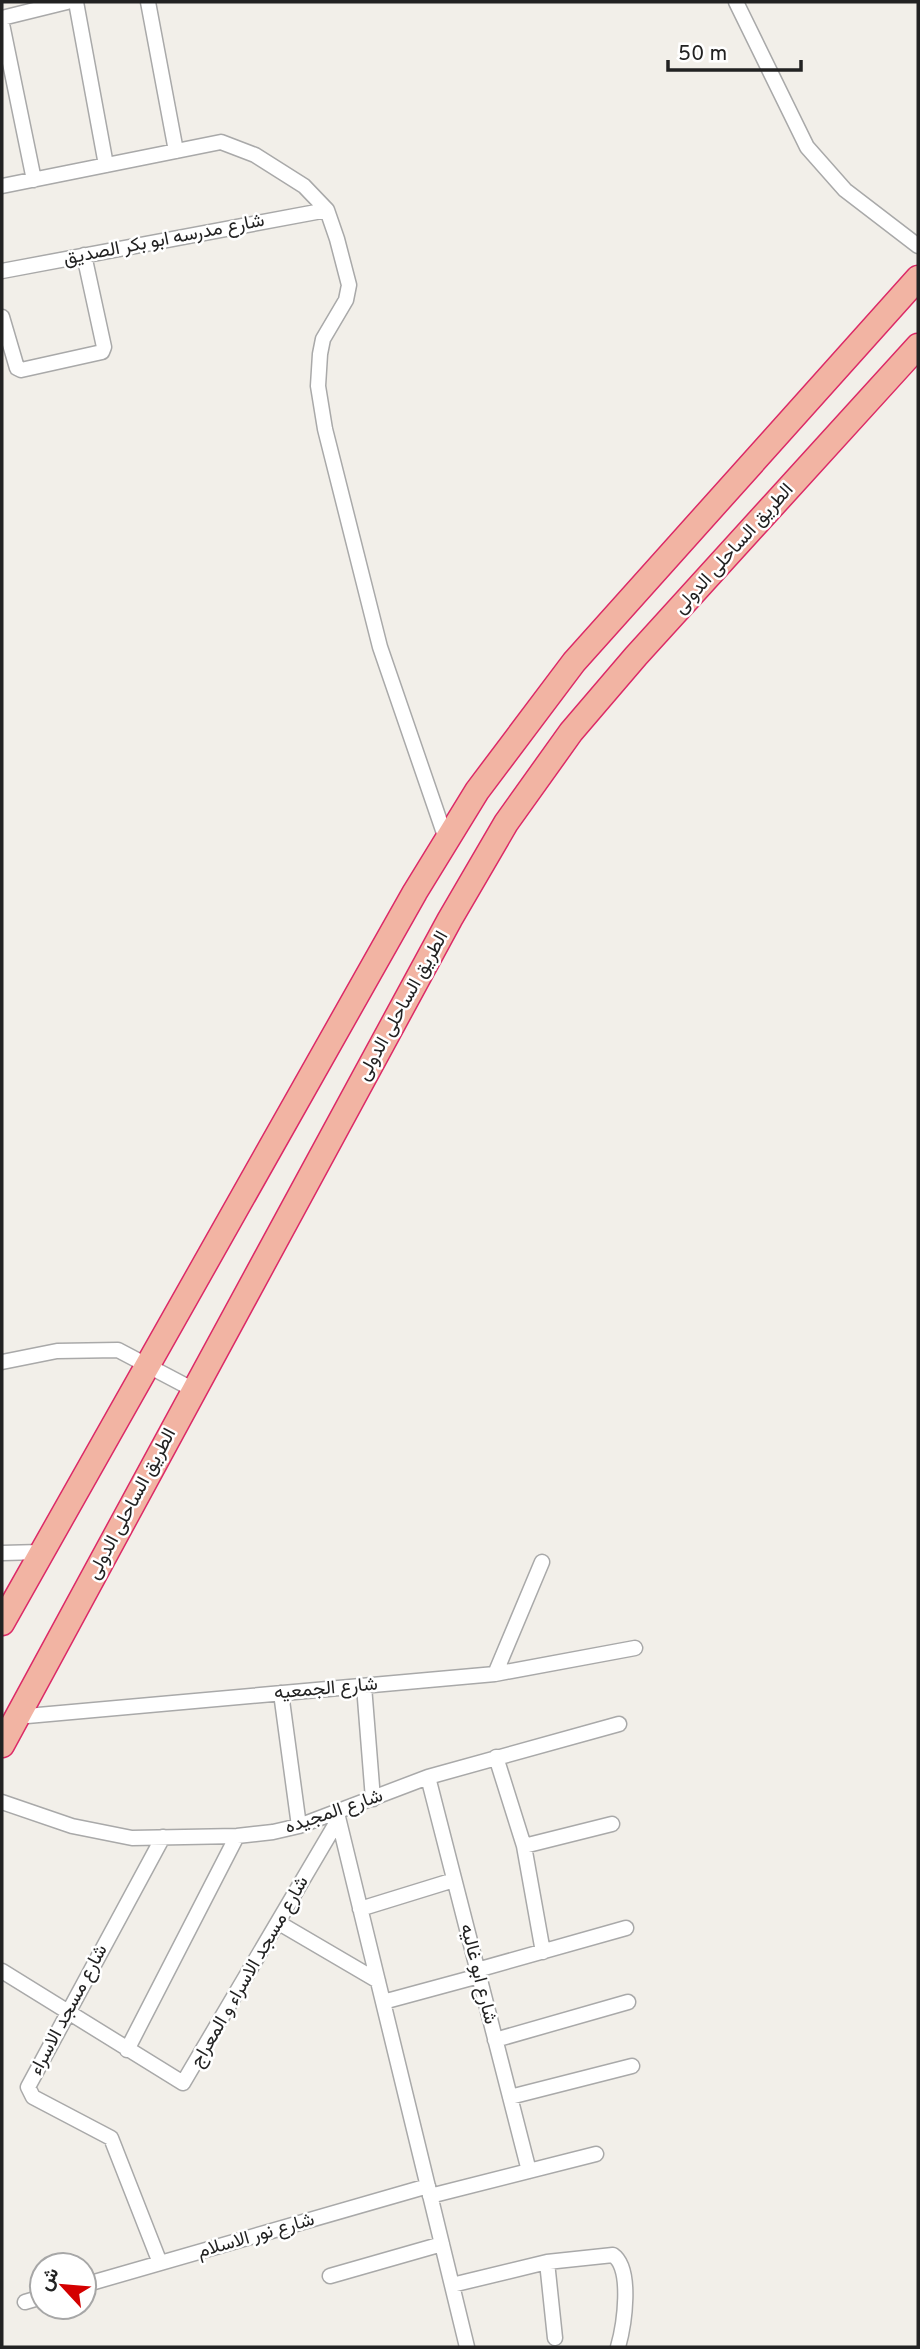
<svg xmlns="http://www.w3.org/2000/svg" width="920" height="2349" font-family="Overpass,Vazirmatn,sans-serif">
<rect width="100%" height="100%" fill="#f2efe9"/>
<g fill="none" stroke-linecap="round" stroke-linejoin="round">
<g stroke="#a9a9a9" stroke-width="17">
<path id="minor" d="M76 2 106 165
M148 2 176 151
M736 2 807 147 845 190 918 246
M2 18 67 2
M2 24 34 180
M2 186 221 142 255 155 304 186 327 210 337 239 349 285 346 300 323 339 320 354 318 386 325 429 380 647 446 839
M2 271 327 210
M2 317 17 368 21 370 102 352 104 347 84 255
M2 1362 57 1351 118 1350 194 1390
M2 1553 41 1552
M495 1674 542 1562
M364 1686 373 1799
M281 1693 299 1826
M16 1717 495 1674 635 1648
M496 1757 524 1846 543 1952
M428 1777 529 2171
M2 1802 72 1826 132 1838 237 1836 273 1832 299 1826 428 1777 619 1724
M337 1813 467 2347
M524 1846 612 1824
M360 1909 454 1880
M279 1923 378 1981
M477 1970 626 1928
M2 1971 183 2083 338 1820
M383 2002 479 1976
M495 2040 628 2002
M127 2050 237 1836
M510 2097 632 2066
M430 2196 596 2154
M547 2262 555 2338
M160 2263 111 2138 33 2097 28 2087 163 1837
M330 2276 442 2244
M84 2285 428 2186
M452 2285 547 2262 613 2255C633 2269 624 2326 618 2347
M25 2302 42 2297"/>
</g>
<g stroke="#dc2a67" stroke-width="27">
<path id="trunk" d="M2 1623 415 892 477 791 574 662 918 278
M2 1745 450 919 506 823 571 732 636 656 918 346"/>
</g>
<use href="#minor" stroke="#fff" stroke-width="14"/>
<use href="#trunk" stroke="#f2b4a3" stroke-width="24"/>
</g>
<g text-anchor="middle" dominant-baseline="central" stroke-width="5" stroke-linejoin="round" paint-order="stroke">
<g font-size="19" fill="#222" stroke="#fff">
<text transform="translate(164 240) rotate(-11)">شارع مدرسه ابو بكر الصديق</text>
<text transform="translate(734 549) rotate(-48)">الطريق الساحلى الدولى</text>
<text transform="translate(403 1006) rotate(-61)">الطريق الساحلى الدولى</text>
<text transform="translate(132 1504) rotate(-62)">الطريق الساحلى الدولى</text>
<text transform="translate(326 1689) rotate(-5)">شارع الجمعيه</text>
<text transform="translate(334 1812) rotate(-19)">شارع المجيده</text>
<text transform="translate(250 1972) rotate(-60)">شارع مسجد الاسراء و المعراج</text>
<text transform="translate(478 1974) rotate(76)">شارع ابو غاليه</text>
<text transform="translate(69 2010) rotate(-62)">شارع مسجد الاسراء</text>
<text transform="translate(256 2236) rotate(-16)">شارع نور الاسلام</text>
</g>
</g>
<rect width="920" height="2349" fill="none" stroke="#222222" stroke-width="7"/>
<g transform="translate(63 2286) rotate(296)"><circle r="33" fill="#ffffff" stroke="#a7a7a7" stroke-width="2"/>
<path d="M0-5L12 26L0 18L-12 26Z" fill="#d40000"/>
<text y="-10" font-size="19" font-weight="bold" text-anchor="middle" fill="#222222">ش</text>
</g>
<path d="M668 60v10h133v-10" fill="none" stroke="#222222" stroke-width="3.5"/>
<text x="678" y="60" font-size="21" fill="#222222" stroke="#ffffff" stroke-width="5" paint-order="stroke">50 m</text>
</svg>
